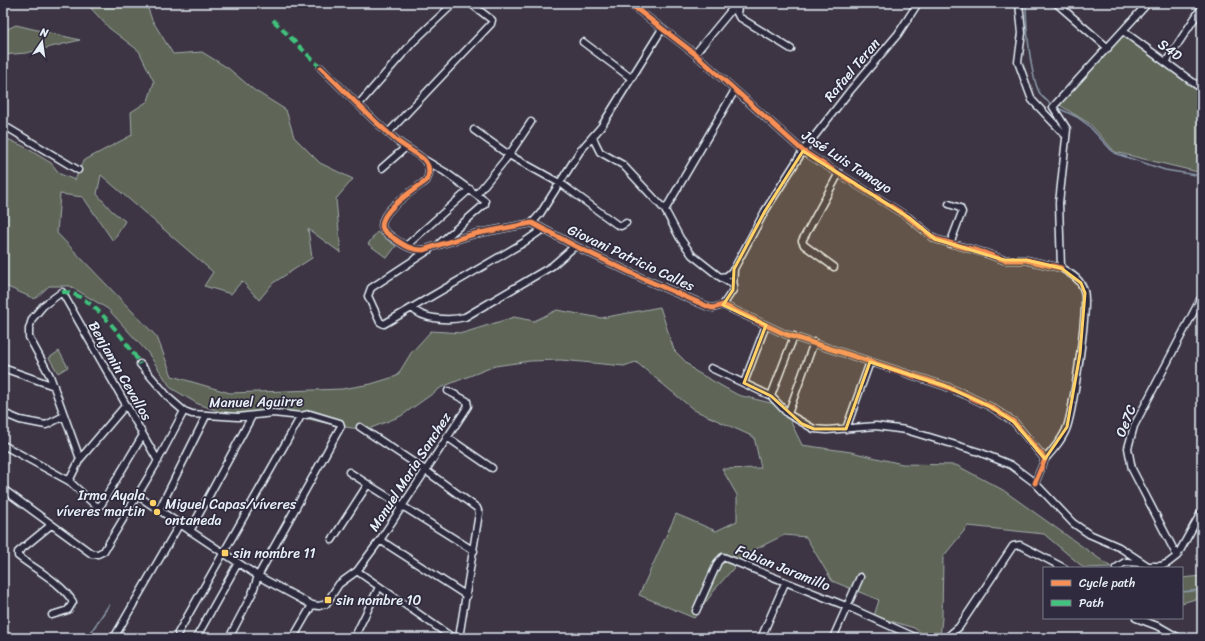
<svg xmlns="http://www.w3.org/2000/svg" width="1205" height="641" font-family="Sriracha,sans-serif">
<rect width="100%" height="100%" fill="#3d3544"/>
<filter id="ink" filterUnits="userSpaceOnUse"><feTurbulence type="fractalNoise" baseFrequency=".025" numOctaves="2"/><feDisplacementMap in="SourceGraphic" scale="8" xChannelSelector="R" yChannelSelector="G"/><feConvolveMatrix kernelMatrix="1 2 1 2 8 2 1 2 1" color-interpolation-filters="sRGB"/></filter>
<g filter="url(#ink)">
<path fill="#5e6659" stroke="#a3aca8" d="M86 3H146L152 20 173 54 202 52 228 68 254 90 286 110 294 137 320 163 353 179 336 199 341 253 308 229 312 258 273 283 259 300 242 281 231 294 204 286 213 272 101 175 97 194 112 211 125 221 113 241 83 197 60 194 57 233 157 337 172 376 230 393 342 389 371 384 397 376 411 353 431 331 463 333 514 317 534 321 557 310 601 318 660 307 674 350 695 371 738 395 783 406 802 445 851 452 902 464 956 465 1003 490 1111 567 1084 568 1044 534 968 526 943 557 942 618 940 638H929L914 628 874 616 879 600 832 581 806 537 784 535 746 554 717 587 694 618 639 595 676 514 716 531 737 521V495L722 469 761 468 754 437 694 410 636 362 624 366 561 360 530 361 495 366 442 387 401 416 366 430 338 426 279 412 236 417 198 404 171 388 148 353 108 309 70 286H49L35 299 3 285V137L23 146 51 163 60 174 75 180 83 161 132 135 131 112 148 101 154 82 139 51 109 28Z
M16 25 80 40 26 53 3 55V31Z
M1123 35 1202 90V173L1115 152 1090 124 1058 104Z
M377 232 396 246 387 258 368 244Z
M59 351 68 367 58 373 49 358Z
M1202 576V597L1182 603V578Z"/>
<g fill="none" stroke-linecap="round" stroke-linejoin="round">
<path stroke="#8b9bab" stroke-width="1.5" d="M1026 3C1026 23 1030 80 1041 95 1044 99 1049 102 1052 105
M1056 107 1077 117 1088 125 1114 153 1165 170 1202 176
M1182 592 1202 590
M87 638 109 605"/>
<g stroke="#e8f1f8" stroke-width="9">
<path id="street" d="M629 3 695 54 803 151 908 217 935 239 985 253 1004 260H1026L1061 268
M739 3 737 13 739 17 791 49
M1019 3 1022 33 1018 62 1032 100 1066 136
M1056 3 1108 48
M1123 31 1202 89
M583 42 631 78
M695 54 737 3
M1166 62 1202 7
M321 68C346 92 369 117 395 139 402 146 421 155 425 161 430 167 430 174 426 181 415 189 376 213 383 229 385 232 389 235 392 237 402 244 410 250 423 250L474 234 532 223 575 246 644 279 709 307 713 308 723 305 785 334 945 386 966 395 991 407 1014 422 1045 459 1035 483
M359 104 413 42 454 3
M3 125 78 170
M474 130 509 155 563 185 616 224 621 226 626 223
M388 133 491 24 492 20 470 3
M593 138 600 152 623 165 665 210 680 238 692 255 720 277 727 276 734 269
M425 160 445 172 485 201V204L440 243
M382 168 405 148
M477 194 509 155 531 122
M949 204 960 208 962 212 950 244
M665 210 735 90
M532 223 540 214 580 151 601 127 662 29
M406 246 470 189
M429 250 371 288 368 296 380 322 384 324 523 243 543 229
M834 267 804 245 802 241 839 173
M720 277 734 285
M723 305 733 290 734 269 765 211 803 151 849 92 898 34 918 3
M412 308C423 320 450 321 465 317L552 266 575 246
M140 364 170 399 184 411 192 414 238 417 273 413 301 416 310 414 340 423 341 426 258 576 252 594 229 638
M3 368 54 386
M711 368 771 396 788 414 814 429 827 430 876 426 906 430 979 452 1011 465 1035 483 1073 523 1089 534 1119 547 1148 566H1161L1168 563 1177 556 1202 511
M744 383 766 325
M771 396 794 336
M3 413 20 420 46 425 64 416
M788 414 814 342
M360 427 425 470 477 508 479 513 459 638
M846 429 870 362
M447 437 492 468
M3 445 69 481 95 505 98 506 101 505 143 435
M80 459 50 376 29 337V329L32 319 43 306 62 292 158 461
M1045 459C1053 450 1063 439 1067 427 1073 409 1089 306 1084 291 1081 279 1071 274 1061 268L1059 203 1067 129 1053 107 1148 3
M349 472 369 485
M69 481 80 459 125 406
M3 489 92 554H98L104 551 155 466 184 411
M138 496 258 576 312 605 319 606 326 604 339 584 357 571 453 638
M159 510 206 416
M51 525 18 552V556C36 570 61 582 73 602L68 610 52 615
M190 531 252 416
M332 540 366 487 369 485 474 551
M380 540 467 596
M1177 556 1132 469 1128 448 1134 426 1201 298
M1116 568 1125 562 1141 563
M357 571 380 540 468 406 467 401 448 391
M696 611 718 562 723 557 846 606 917 638
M1136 618 1160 627 1179 638
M178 633 301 416
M115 636 179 525
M196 638 238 563
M293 638 312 605
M354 638 379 587
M761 638 785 583
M833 638 860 577
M946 638 959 627 1013 546 1020 545 1026 548 1064 568"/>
</g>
<use href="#street" stroke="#2f2a3d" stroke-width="6"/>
<path stroke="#40c37c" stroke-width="4" stroke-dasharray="8 4" stroke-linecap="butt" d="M273 20 321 68
M62 292C89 290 128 343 140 364"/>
<g stroke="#2f2a3d" stroke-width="8">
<path id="cycleway" d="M629 3 695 54 803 151 908 217 935 239 985 253 1004 260H1026L1061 268
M321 68C346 92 369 117 395 139 402 146 421 155 425 161 430 167 430 174 426 181 415 189 376 213 383 229 385 232 389 235 392 237 402 244 410 250 423 250L474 234 532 223 575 246 644 279 709 307 713 308 723 305 785 334 945 386 966 395 991 407 1014 422 1045 459 1035 483"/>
</g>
<use href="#cycleway" stroke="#f78f57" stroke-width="5"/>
</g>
</g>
<path fill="#ffd166" fill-opacity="0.2" stroke="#ffd166" stroke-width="3" stroke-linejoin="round" d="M803 151 908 217 935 239 1004 260H1026L1061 268 1081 283 1085 293 1080 354 1067 427 1045 459 1014 422 991 407 945 386 870 362 846 429H814L802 424 771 396 744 383 766 325 723 305 733 290 734 269 765 211Z"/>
<g fill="#ffd166" stroke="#2f2a3d" stroke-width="1.5">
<circle cx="153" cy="503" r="4"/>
<circle cx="157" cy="512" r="4"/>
<rect x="221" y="549" width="8" height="8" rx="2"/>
<rect x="324" y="596" width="8" height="8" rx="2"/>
</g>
<g text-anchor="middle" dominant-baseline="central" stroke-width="3.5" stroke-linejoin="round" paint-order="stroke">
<g font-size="14" fill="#e8f1f8" stroke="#2f2a3d">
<text transform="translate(1170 50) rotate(36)">S4D</text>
<text transform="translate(852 70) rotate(-50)">Rafael Teran</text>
<text transform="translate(847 162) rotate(33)">José Luis Tamayo</text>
<text transform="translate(631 258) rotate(25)">Giovani Patricio Calles</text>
<text transform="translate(120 371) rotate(60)">Benjamin Cevallos</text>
<text transform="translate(256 402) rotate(-1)">Manuel Aguirre</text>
<text transform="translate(1126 421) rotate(-68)">Oe7C</text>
<text transform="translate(410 472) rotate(-57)">Manuel Maria Sanchez</text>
<text transform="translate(783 568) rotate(22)">Fabian Jaramillo</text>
</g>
<g font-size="14" fill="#e8f1f8" stroke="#2f2a3d" text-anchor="start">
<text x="145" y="495" text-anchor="end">Irma Ayala<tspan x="145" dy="16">víveres martin</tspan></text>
<text x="165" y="504">Miguel Capas/víveres<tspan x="165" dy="16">ontaneda</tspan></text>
<text x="233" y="553">sin nombre 11</text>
<text x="336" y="600">sin nombre 10</text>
</g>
</g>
<rect width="1205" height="641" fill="none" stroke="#2f2a3d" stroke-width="16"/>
<rect x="8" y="8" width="1189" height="625" fill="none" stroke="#e8f1f8" stroke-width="1.5" filter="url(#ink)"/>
<rect x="1043" y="567" width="140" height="52" fill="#2f2a3d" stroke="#797a88"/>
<rect x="1051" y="580" width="20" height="6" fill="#f78f57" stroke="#797a88"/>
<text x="1079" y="587" font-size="12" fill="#e8f1f8">Cycle path</text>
<rect x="1051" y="600" width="20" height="6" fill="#40c37c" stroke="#797a88"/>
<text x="1079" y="607" font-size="12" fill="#e8f1f8">Path</text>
<g transform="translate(42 42) rotate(13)" stroke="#2f2a3d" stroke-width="3" paint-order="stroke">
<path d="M0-3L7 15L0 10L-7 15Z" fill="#e8f1f8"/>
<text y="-6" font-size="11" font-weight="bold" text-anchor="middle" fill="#e8f1f8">N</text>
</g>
</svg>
